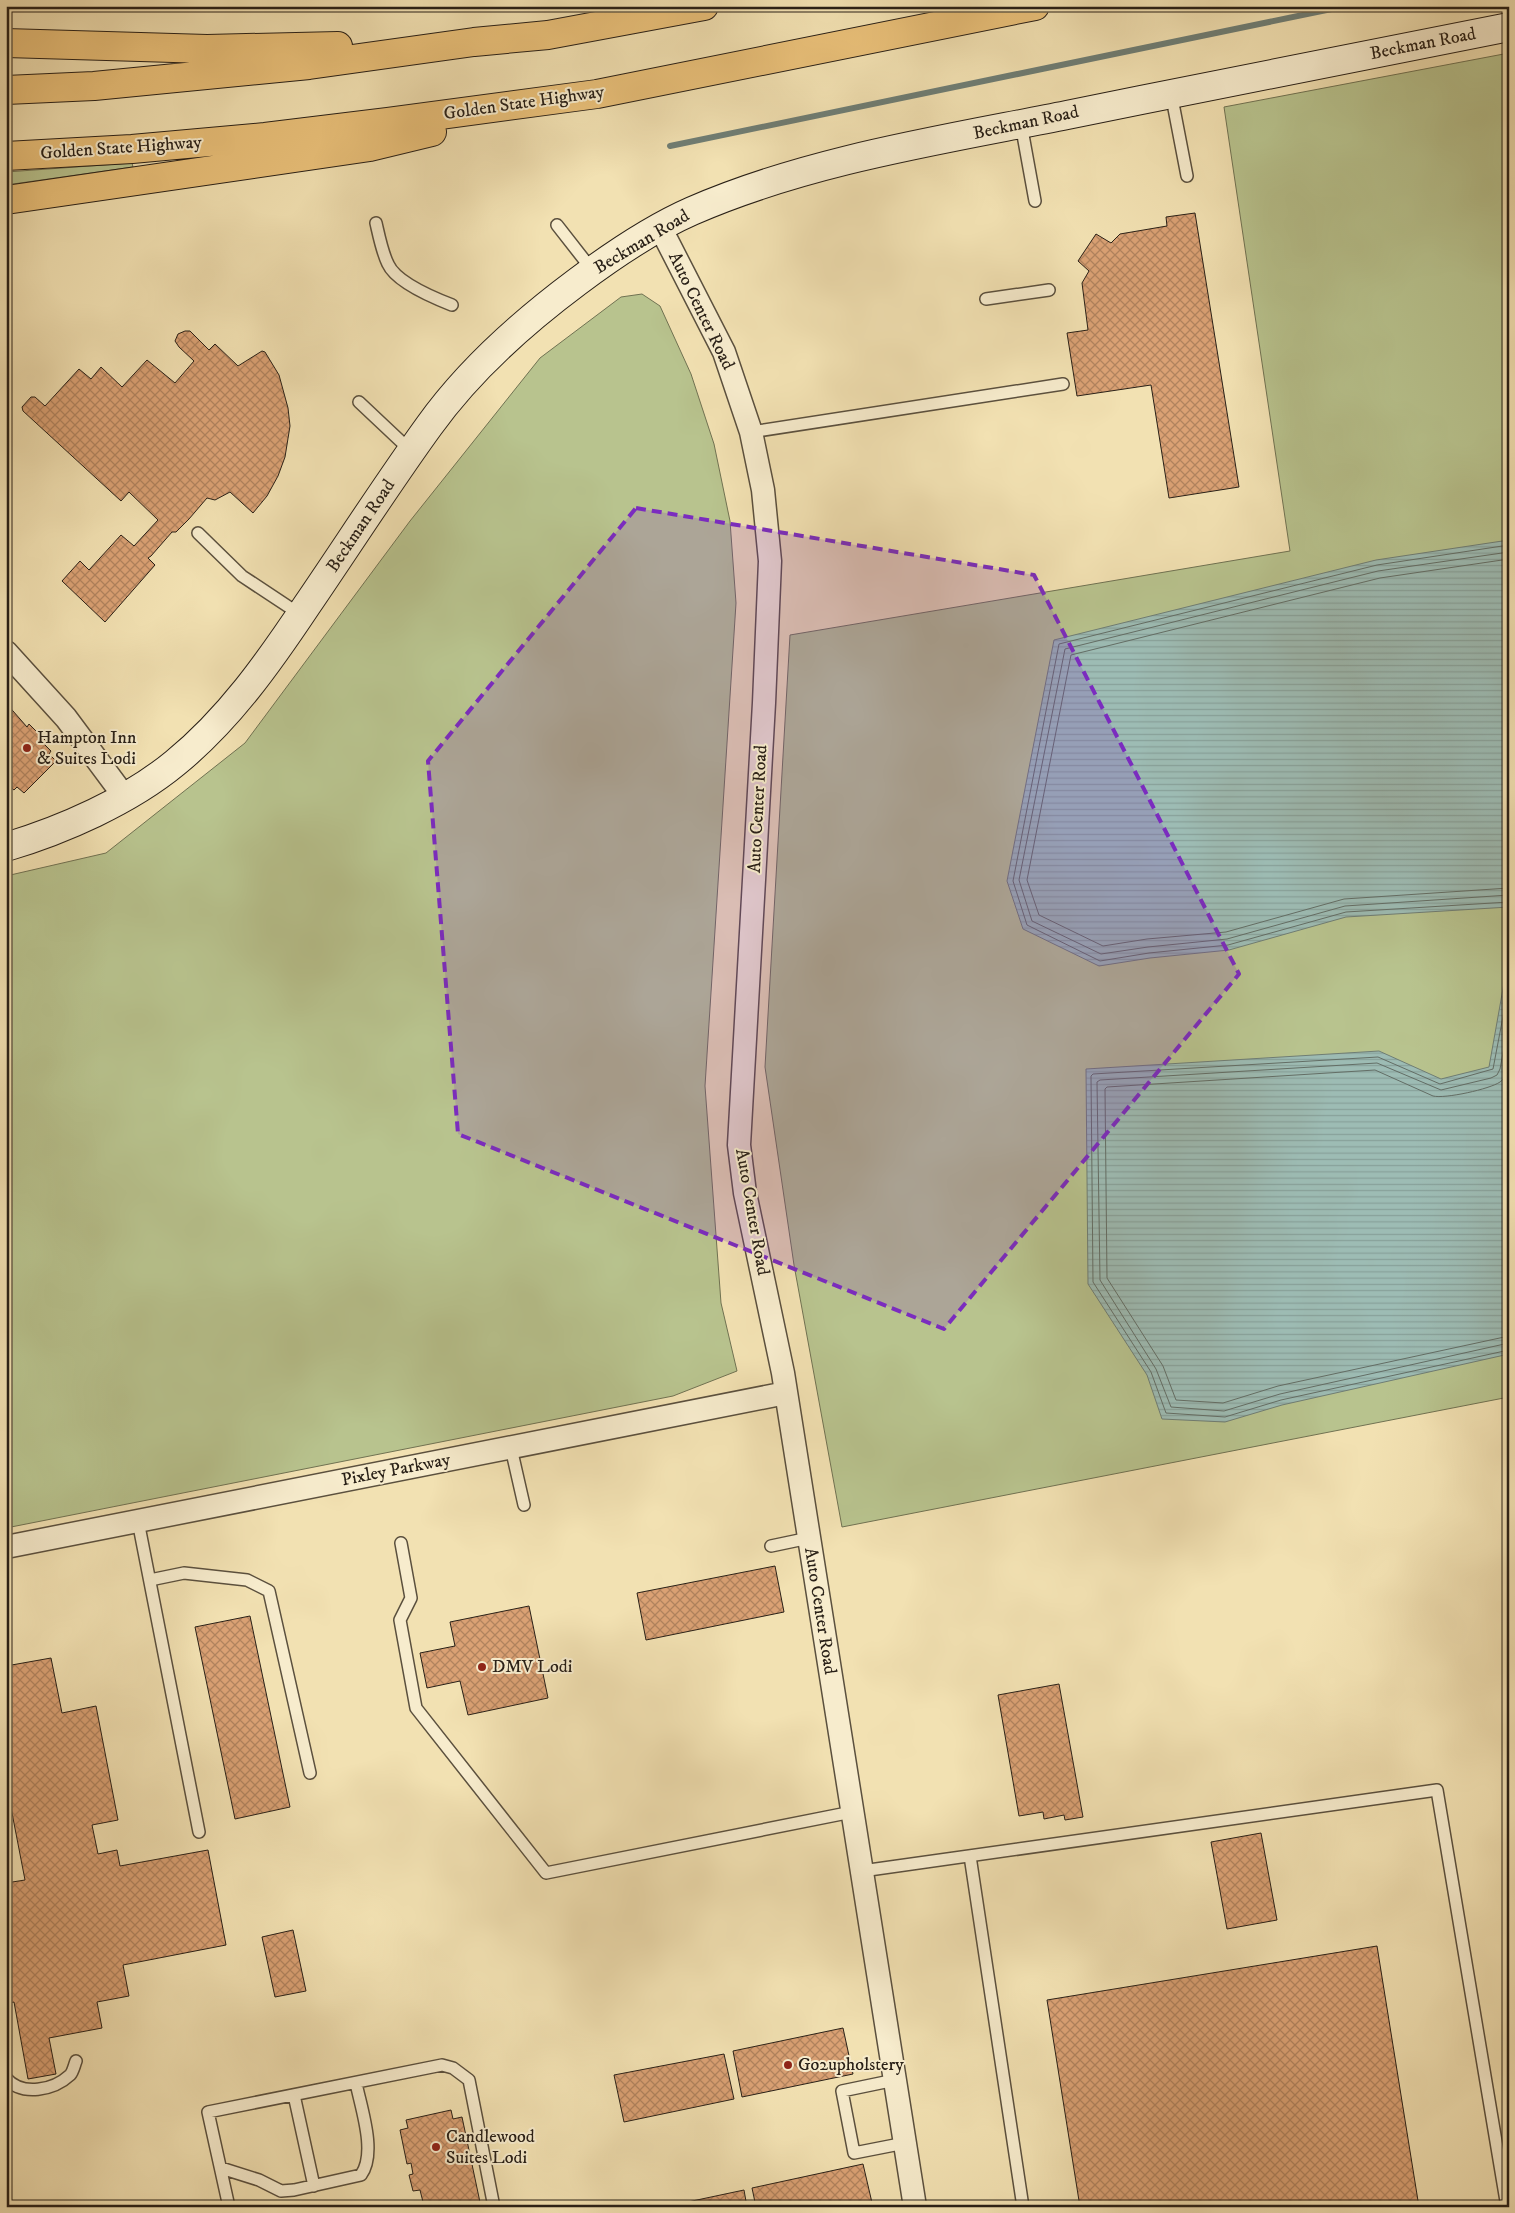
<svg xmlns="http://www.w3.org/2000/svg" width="1515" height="2213" font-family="'IM FELL DW Pica',serif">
<defs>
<pattern id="water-rules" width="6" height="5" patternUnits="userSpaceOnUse" patternTransform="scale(1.25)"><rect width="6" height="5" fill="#9dbcb4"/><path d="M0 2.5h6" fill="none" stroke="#87a19a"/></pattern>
<pattern id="building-cross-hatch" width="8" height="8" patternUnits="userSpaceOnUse" patternTransform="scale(1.25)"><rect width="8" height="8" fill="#daa174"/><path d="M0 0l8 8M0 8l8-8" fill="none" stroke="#b1835e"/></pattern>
</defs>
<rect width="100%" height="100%" fill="#f2e1b2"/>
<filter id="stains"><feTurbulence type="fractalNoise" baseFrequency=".004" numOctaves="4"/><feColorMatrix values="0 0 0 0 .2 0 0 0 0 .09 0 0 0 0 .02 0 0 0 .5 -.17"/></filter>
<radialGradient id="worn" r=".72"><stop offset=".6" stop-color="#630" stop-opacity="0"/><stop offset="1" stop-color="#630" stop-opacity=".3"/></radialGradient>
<path fill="#b8c38e" stroke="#707252" d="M1509 53V1397L842 1527 794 1265 765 1067 790 635 1290 551 1224 107Z
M132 163 133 167 6 185V172Z
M642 294 660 306 691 374 714 444 730 521 736 603 705 1086 721 1303 737 1371 673 1396 6 1528V876L106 853 245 743 410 521 540 358 621 297Z"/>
<path fill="url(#water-rules)" stroke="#6f7e75" d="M1509 540V907L1346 917 1229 950 1150 958 1099 966 1023 929 1007 881 1054 640 1376 560Z
M1509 955V1354L1282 1405 1225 1422 1162 1419 1147 1375 1088 1284 1086 1069 1379 1051 1441 1079 1489 1067Z"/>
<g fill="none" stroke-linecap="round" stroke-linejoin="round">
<path stroke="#636e66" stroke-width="1" d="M1509 545 1377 565 1059 644 1013 881 1027 925 1100 961 1149 953 1228 945 1346 912 1509 902
M1509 552 1378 571 1065 649 1019 880 1032 921 1101 954 1148 947 1227 939 1345 906 1509 895
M1509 559 1380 578 1071 655 1027 880 1039 915 1103 946 1147 939 1226 932 1344 899 1509 888
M1509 985 1493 1069 1440 1084 1378 1057 1093 1074 1091 1076 1093 1282 1151 1372 1166 1413 1225 1417 1281 1400 1509 1350
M1509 1021 1500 1069 1497 1075 1491 1078 1441 1090 1377 1063 1100 1080 1097 1082 1100 1280 1156 1369 1171 1407 1224 1411 1280 1394 1509 1343
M1509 1064C1508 1071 1506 1078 1500 1082 1490 1089 1445 1099 1433 1096L1375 1070 1107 1087 1105 1089 1107 1278 1163 1366 1176 1400 1223 1403 1278 1386 1509 1336"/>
<path stroke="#6f7e75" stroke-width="6" d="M670 146 1346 6"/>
</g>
<path fill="url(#building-cross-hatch)" stroke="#292017" d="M1195 213 1239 487 1169 498 1151 385 1077 396 1067 333 1088 330 1082 283 1089 271 1078 261 1096 234 1111 243 1120 234 1167 226 1166 217Z
M185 331H190L209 350 215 344 238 366 262 351 265 352 279 375 288 408 290 426 285 457 278 476 267 496 253 513 230 492 215 500 207 498 189 519 176 532H172L151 556 148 558 155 565 105 622 62 581 80 561 89 570 121 535 134 546 158 520 129 492 121 501 23 411 22 407 31 397H35L45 406 79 369 91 379 101 367 122 387 147 360 175 383 194 361 179 347 175 341 178 334Z
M6 703 27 727 29 724 47 742 45 745 51 751 49 754 56 761 24 793 17 787 14 790 6 784Z
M775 1566 784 1612 646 1640 637 1593Z
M529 1606 548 1698 468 1715 460 1681 427 1688 420 1653 455 1646 450 1622Z
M250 1616 290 1807 235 1819 195 1627Z
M51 1658 62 1713 96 1706 118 1820 92 1825 98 1854 117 1850 120 1866 208 1850 226 1945 123 1965 129 1996 97 2002 102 2028 49 2038 56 2074 28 2079 14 2002 6 2004V1883L25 1880 6 1782V1666Z
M1059 1684 1083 1817 1065 1820 1064 1815 1044 1819 1043 1812 1019 1816 998 1695Z
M1261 1833 1277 1920 1227 1929 1211 1842Z
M293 1930 306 1991 275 1997 262 1937Z
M1377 1946 1419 2207H1080L1047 2000Z
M843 2028 853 2074 742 2097 733 2051Z
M724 2054 734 2099 624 2122 614 2075Z
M451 2110 453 2119 462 2117 481 2207H379L402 2202 403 2206 423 2202 420 2190 413 2191 409 2175 413 2174 411 2163 407 2164 400 2130 408 2128 406 2120Z
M863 2164 873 2207H756L752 2188Z
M744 2190 747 2207H664Z"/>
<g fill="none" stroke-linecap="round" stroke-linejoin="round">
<g stroke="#5b503e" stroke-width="14">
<path id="lane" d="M1171 93 1187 176
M1021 124 1035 201
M376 223C379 236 382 252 388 264 396 282 434 298 452 305
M557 225 593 271
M986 299 1049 290
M359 402 411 451
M751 432 1063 384
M198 533 242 576 301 615
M511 1448 524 1505
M138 1521 199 1832
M401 1543 411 1598 400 1620 416 1708 546 1873 852 1812
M771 1546 809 1538
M150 1580 184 1573 247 1580 269 1591 310 1773
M970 1856 1023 2207
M862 1871 1437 1790 1507 2207
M6 2078C22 2097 54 2090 70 2075 73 2072 74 2066 76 2061
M895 2080 842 2091 854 2153 905 2143
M294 2095 314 2186
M221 2168 259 2180 281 2191 294 2190 361 2175C377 2153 361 2108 356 2083
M229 2207 208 2112 442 2065 453 2068 469 2080 494 2207"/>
</g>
<g stroke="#5b503e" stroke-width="25">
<path id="street" d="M660 227 724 352 751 432 763 490 770 561 764 703 739 1145 745 1193 783 1373 915 2207
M6 652 66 718 124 796
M6 1547 786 1393"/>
</g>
<g stroke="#292017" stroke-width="30">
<path id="secondary" d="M6 847C63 830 129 801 175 763 229 719 269 662 307 605 348 545 387 484 429 426 469 370 522 323 577 282 613 255 651 229 692 211 809 160 942 140 1067 115 1214 85 1361 56 1509 27"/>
</g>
<g stroke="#292017" stroke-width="30">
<path id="highway" d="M6 43 207 49 338 46
M6 90 94 86 309 65 474 42 548 35 704 6
M6 156 132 149 265 137 388 122 597 94 1035 6
M6 200 370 147 432 132"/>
</g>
<use href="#lane" stroke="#f7eccd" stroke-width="11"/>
<use href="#street" stroke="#f7eccd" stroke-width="22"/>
<use href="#secondary" stroke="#f7eccd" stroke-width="28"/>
<use href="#highway" stroke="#e9c079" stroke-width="28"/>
</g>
<path fill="#7b2cbf" fill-opacity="0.2" stroke="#7b2cbf" stroke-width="4" stroke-dasharray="10 6" stroke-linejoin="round" d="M636 508 1034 575 1239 974 944 1329 458 1134 428 761Z"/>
<g fill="#8f2418" stroke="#f7eccd" stroke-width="2">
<circle cx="27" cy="748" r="5"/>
<circle cx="482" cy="1667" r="5"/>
<circle cx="788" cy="2065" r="5"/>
<circle cx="436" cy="2147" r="5"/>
</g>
<g text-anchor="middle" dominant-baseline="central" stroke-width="4" stroke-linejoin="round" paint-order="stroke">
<g font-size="18" fill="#292017" stroke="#f7eccd">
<text transform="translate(1423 44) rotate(-11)">Beckman Road</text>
<text transform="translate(524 103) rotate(-8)">Golden State Highway</text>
<text transform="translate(1026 123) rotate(-12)">Beckman Road</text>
<text transform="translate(121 148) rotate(-4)">Golden State Highway</text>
<text transform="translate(642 242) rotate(-31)">Beckman Road</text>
<text transform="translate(701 311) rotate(64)">Auto Center Road</text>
<text transform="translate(361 526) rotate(-56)">Beckman Road</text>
<text transform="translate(758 809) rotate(-87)">Auto Center Road</text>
<text transform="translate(752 1212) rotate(80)">Auto Center Road</text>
<text transform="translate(396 1470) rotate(-11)">Pixley Parkway</text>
<text transform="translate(820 1611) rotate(81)">Auto Center Road</text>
</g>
<g font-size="18" fill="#292017" stroke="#f7eccd" text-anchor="start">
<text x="37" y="738">Hampton Inn<tspan x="37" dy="21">&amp; Suites Lodi</tspan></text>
<text x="492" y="1667">DMV Lodi</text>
<text x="798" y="2065">Go2upholstery</text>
<text x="446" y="2137">Candlewood<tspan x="446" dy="21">Suites Lodi</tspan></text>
</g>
</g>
<rect width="1515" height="2213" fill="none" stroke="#f2e1b2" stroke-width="25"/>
<rect x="8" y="8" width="1500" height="2198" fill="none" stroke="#292017" stroke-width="2.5"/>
<rect x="12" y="12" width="1490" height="2188" fill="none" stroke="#292017"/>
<rect width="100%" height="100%" filter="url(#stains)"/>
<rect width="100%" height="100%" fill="url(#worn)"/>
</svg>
